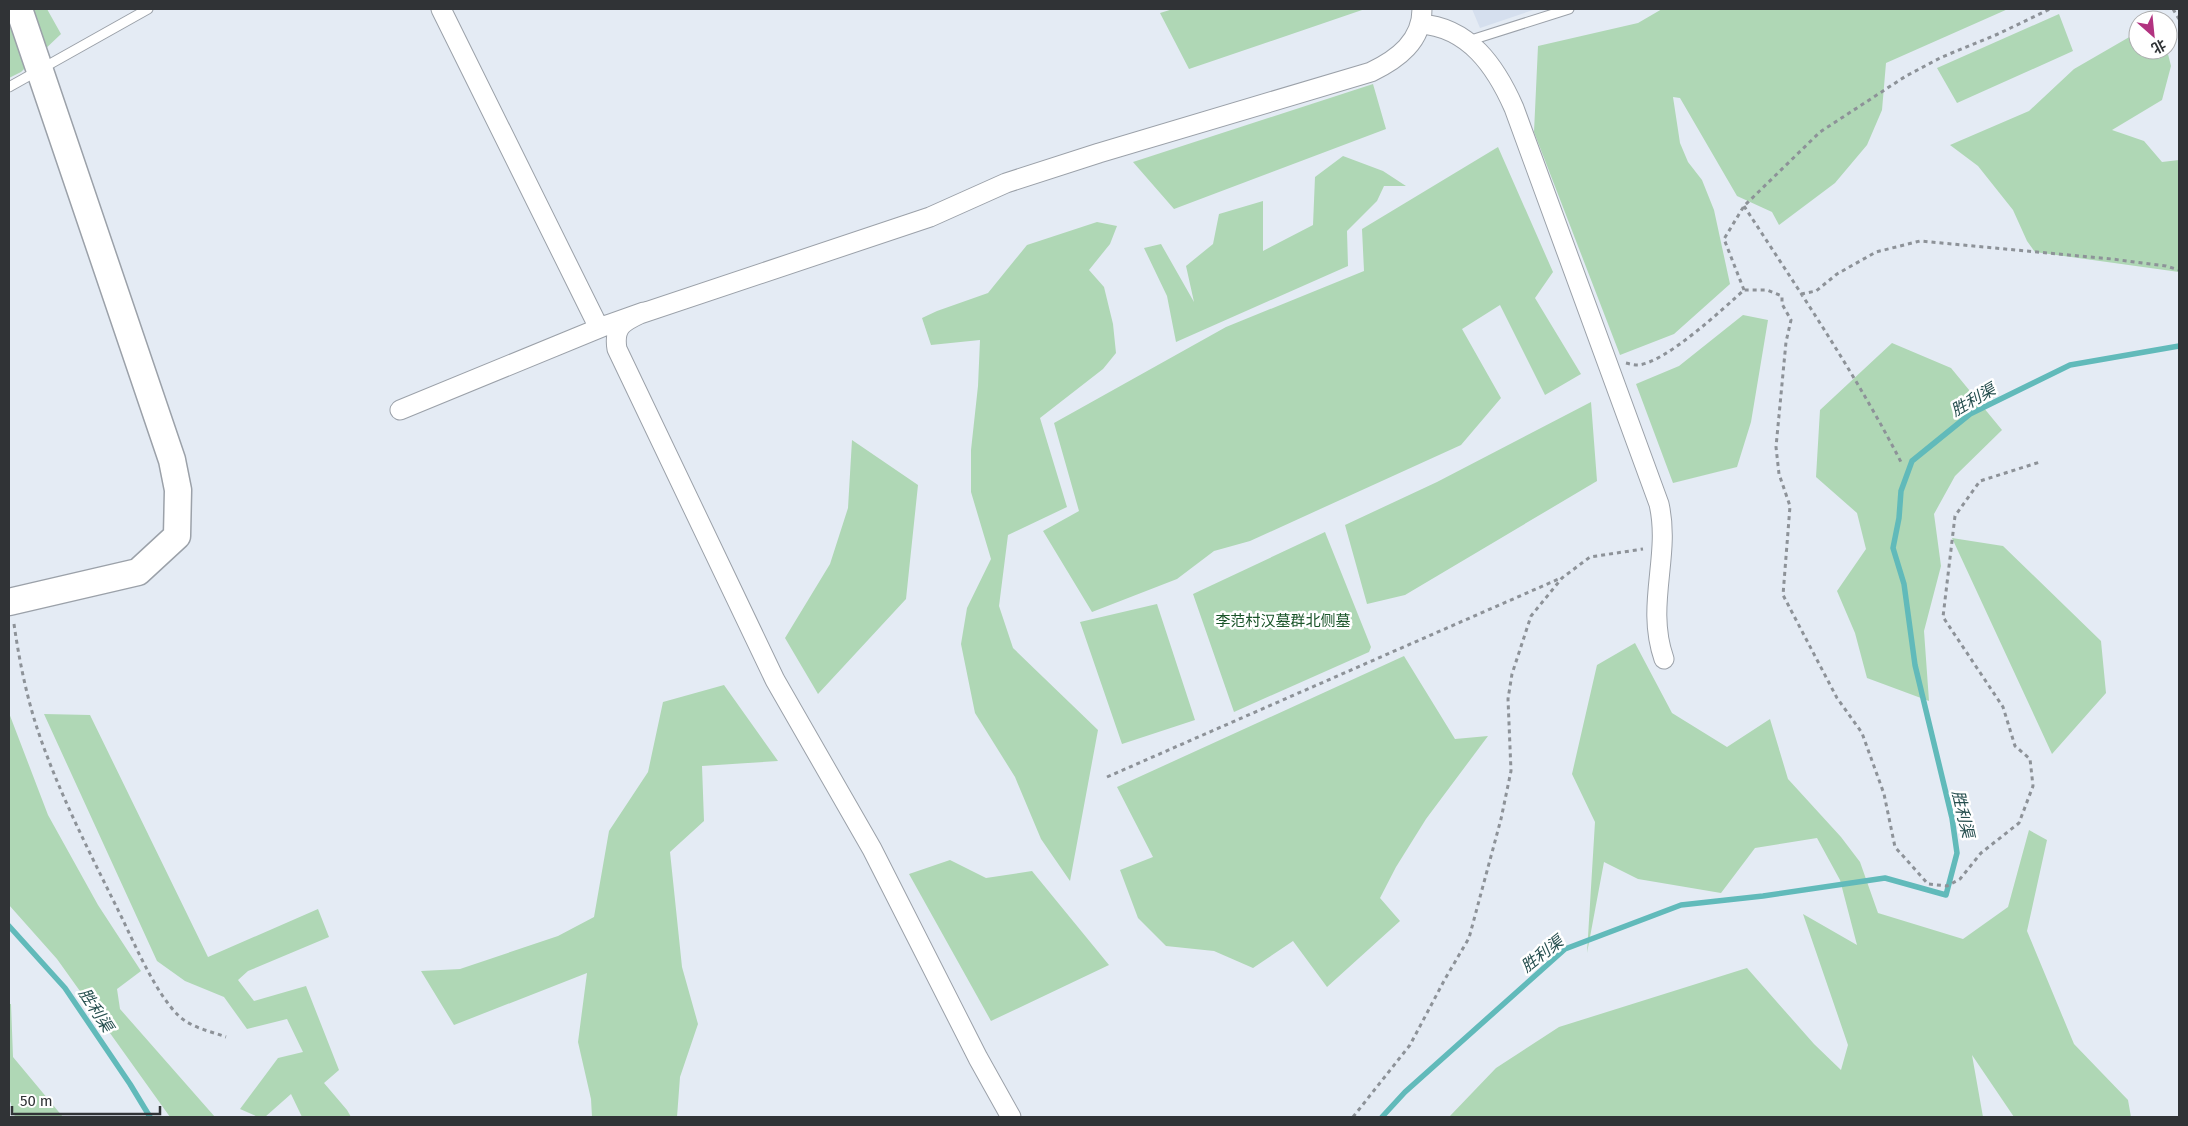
<svg xmlns="http://www.w3.org/2000/svg" width="2188" height="1126" font-family="'Fira Sans','Noto Sans SC',sans-serif">
<rect width="100%" height="100%" fill="#e4ebf4"/>
<path fill="#d5dfee" d="M1472 9H1536L1480 28Z"/>
<path fill="#afd7b5" d="M9 9H47L61 34 21 72 9 78Z
M1173 9H1365L1189 69 1160 13Z
M1662 9H2008L1886 63 1882 110 1867 145 1835 183 1779 225 1772 212 1737 196 1680 98 1673 97 1680 143 1688 162 1702 180 1714 210 1730 284 1674 334 1620 355 1534 132 1538 46 1638 23Z
M2059 14 2073 51 1957 103 1937 68Z
M2138 32V50H2167L2171 66 2162 100 2112 130 2144 141 2162 162 2179 160V272L2035 252 2027 241 2013 210 1978 166 1950 145 2029 111 2074 69Z
M1373 84 1386 129 1174 209 1133 162Z
M1498 147 1553 272 1535 298 1581 374 1545 395 1500 305 1462 329 1501 398 1461 445 1250 541 1214 551 1177 579 1092 612 1043 531 1079 511 1054 423 1226 327 1364 271 1362 229Z
M1343 156 1383 171 1406 186H1384L1377 201 1347 231 1348 266 1176 342 1167 296 1144 248 1161 244 1194 302 1186 266 1213 244 1219 214 1263 201V251L1313 225 1315 177Z
M1097 222 1117 226 1110 244 1089 270 1104 287 1113 324 1116 353 1103 369 1040 418 1067 507 1008 535 999 606 1013 648 1098 730 1070 881 1041 839 1015 777 975 713 961 644 967 608 991 559 971 492V450L978 386 980 340 931 345 922 318 937 311 988 293 1027 245Z
M1743 315 1768 320 1751 422 1737 467 1673 483 1636 384 1679 366Z
M1892 343 1951 368 2002 430 1955 476 1934 514 1941 566 1924 631 1929 701 1867 678 1855 633 1837 591 1866 549 1857 513 1816 477 1820 410Z
M1591 402 1597 481 1405 595 1367 604 1345 525 1437 482Z
M852 440 918 485 906 599 818 694 785 638 830 564 848 508Z
M1325 532 1371 647 1369 652 1234 712 1193 594Z
M1952 538 2003 546 2101 641 2106 693 2052 754Z
M1157 604 1195 720 1122 744 1080 622Z
M1635 643 1672 713 1727 747 1770 719 1788 779 1841 837 1860 862 1878 913 1963 939 2008 907 2029 830 2047 840 2027 931 2074 1044 2128 1100 2131 1117H2014L1972 1055 1983 1117H1449L1496 1068 1559 1027 1747 968 1814 1044 1841 1070 1848 1045 1803 914 1857 945 1840 880 1817 838 1755 848 1721 893 1638 879 1604 862 1587 953 1595 822 1572 774 1597 665Z
M1404 656 1455 739 1488 736 1426 819 1396 867 1380 898 1400 921 1327 987 1293 941 1253 968 1214 951 1166 946 1138 918 1120 870 1153 857 1117 787Z
M724 685 778 761 702 766 704 821 670 852 682 967 698 1024 680 1077 677 1117H592L591 1099 578 1042 587 973 454 1025 421 971 460 969 558 936 594 917 609 831 648 772 663 702Z
M9 713 48 815 98 905 141 971 117 989 120 1009 215 1117H170L57 959 9 905Z
M44 714 90 715 208 957 318 909 329 937 248 971 238 980 254 1001 306 986 339 1070 324 1083 347 1110 351 1117H302L291 1094 265 1117H258L240 1109 278 1058 303 1052 287 1019 247 1029 224 997 185 981 157 961Z
M950 860 986 878 1032 871 1109 965 991 1021 909 874Z
M9 1004H11L13 1057 63 1117H15L9 1098Z"/>
<g fill="none" stroke-linecap="round" stroke-linejoin="round">
<path stroke="#61baba" stroke-width="5.5" d="M9 926 65 988 130 1084 150 1117
M1382 1117 1405 1092 1565 949 1681 905 1763 896 1885 878 1946 895 1957 853 1952 818 1915 665 1904 584 1893 548 1899 518 1901 491 1912 461 1970 414 2070 365 2179 346"/>
<g stroke="#9ba1a9" stroke-width="11">
<path id="lane" d="M1468 41 1569 9
M9 87 148 9"/>
</g>
<g stroke="#9ba1a9" stroke-width="21">
<path id="street" d="M441 9 599 328 644 312C625 321 613 325 617 349L775 680 872 849 978 1058 1011 1117
M1420 24C1469 27 1496 67 1514 108L1659 504C1671 556 1645 605 1664 659
M400 410 607 325 930 217 1006 183 1099 153 1371 72C1398 59 1422 41 1422 9"/>
</g>
<g stroke="#9ba1a9" stroke-width="29">
<path id="secondary" d="M9 602 138 572 177 536 178 490 172 460 19 9"/>
</g>
<path stroke="#8d9298" stroke-width="3" stroke-dasharray="4 4" stroke-linecap="butt" d="M2173 9 2179 19
M1744 206C1798 289 1857 376 1902 464
M1744 290 1724 239 1744 206 1820 132 1906 76 1942 57 1998 34 2050 9
M1801 294 1816 291 1837 274 1876 252 1920 241 2112 259 2166 266 2179 270
M1626 363C1630 364 1634 365 1638 365 1665 363 1723 309 1744 290H1767L1782 296V304L1791 320 1786 342 1776 447 1779 474 1790 506 1783 595 1837 698 1862 733 1884 794 1895 847 1928 884 1947 886 1960 879 1981 853 2019 823 2033 786 2030 759 2015 746 2003 707 1943 617 1955 516 1980 481 2040 462
M14 624C19 659 26 694 37 728 59 794 91 855 122 918 136 947 156 994 179 1016 192 1028 210 1031 226 1037
M1107 777 1561 578
M1353 1117 1410 1045 1445 979 1469 938 1501 819 1511 771 1508 699 1512 674 1531 616 1562 578 1590 557 1643 549"/>
<use href="#lane" stroke="#fff" stroke-width="9"/>
<use href="#street" stroke="#fff" stroke-width="19"/>
<use href="#secondary" stroke="#fff" stroke-width="26"/>
</g>
<g text-anchor="middle" dominant-baseline="central" stroke-width="5" stroke-linejoin="round" paint-order="stroke">
<g font-size="15" fill="#1a5429" stroke="#fff">
<text x="1283" y="621">李范村汉墓群北侧墓</text>
</g>
<g font-size="16" font-style="italic" fill="#254e4e" stroke="#fff">
<text transform="translate(1973 400) rotate(-30)">胜利渠</text>
<text transform="translate(1963 814) rotate(77)">胜利渠</text>
<text transform="translate(1542 954) rotate(-38)">胜利渠</text>
<text transform="translate(96 1010) rotate(57)">胜利渠</text>
</g>
</g>
<rect width="2188" height="1126" fill="none" stroke="#303336" stroke-width="20"/>
<g transform="translate(2153 35) rotate(153)"><circle r="24" fill="#ffffff" stroke="#acadaf"/>
<path d="M0-4L9 19L0 12L-9 19Z" fill="#b23380"/>
<text y="-8" font-size="14" font-weight="bold" text-anchor="middle" fill="#303336">北</text>
</g>
<path d="M12 1106v8h148v-8" fill="none" stroke="#303336" stroke-width="2.5"/>
<text x="20" y="1106" font-size="15" fill="#303336" stroke="#ffffff" stroke-width="4" paint-order="stroke">50 m</text>
</svg>
